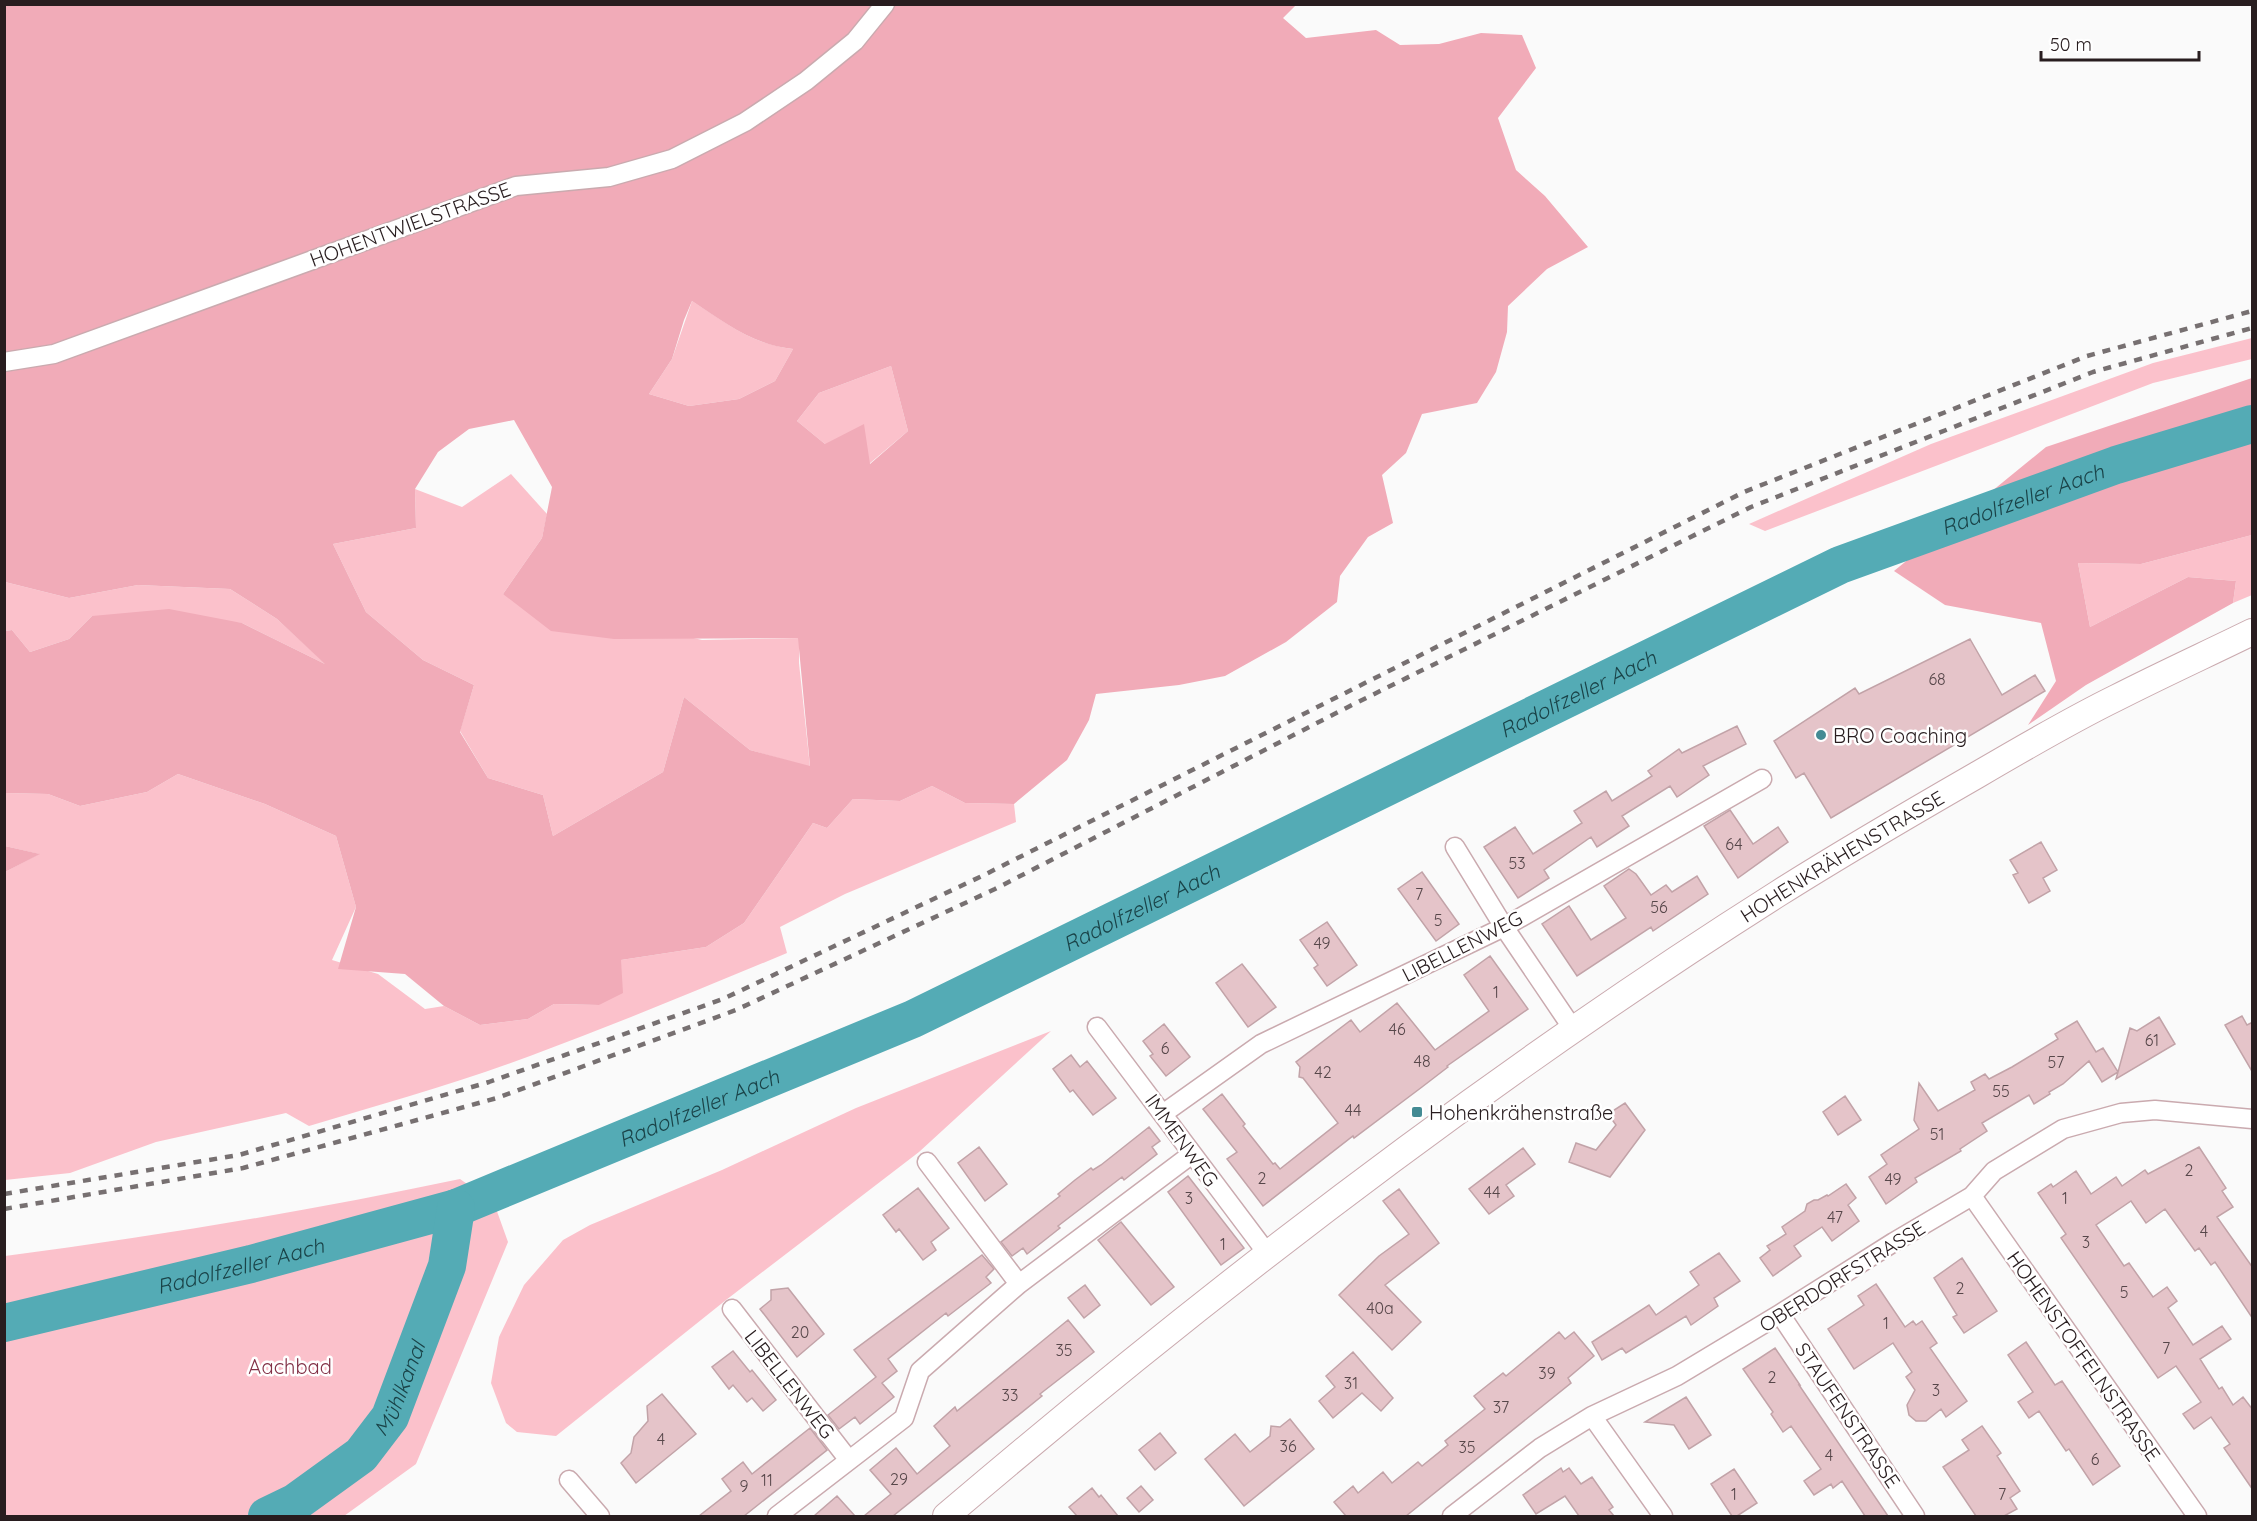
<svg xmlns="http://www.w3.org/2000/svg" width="2257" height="1521" font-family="Quicksand,sans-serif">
<rect width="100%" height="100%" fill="#fafafa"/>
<path fill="#fbc1cb" d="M692 301C727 323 750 344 793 349L775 381 739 399 689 406 649 394 672 359Z
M2252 338V359L2153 383 1765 531 1749 524 1931 444 2153 363Z
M891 366 908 431 869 464 825 444 797 421 819 393Z
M511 474 547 514 542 538 503 594 702 640 799 638V663L810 767 750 750 684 697 663 772 553 836 543 795 488 778 460 731 474 685 423 660 366 612 333 544 416 528 415 489 462 507Z
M2252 535V595L2233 603 2236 581 2188 577 2090 627 2078 563 2141 564Z
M5 582 69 598 138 585 230 589 277 619 327 665 242 623 92 616 69 639 30 652 12 630 5 631Z
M178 774 265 804 336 836 356 907 332 960 378 974 425 1009 444 1006 480 1025 528 1019 554 1004 599 1005 621 960 706 947 744 923 813 823 827 828 853 799 900 801 932 786 965 803 1014 804 1016 822 845 894 780 927 787 953C701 989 616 1024 530 1056 457 1083 383 1104 309 1126L286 1113 156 1142 70 1173 5 1180V872L39 854 5 846V793L48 794 80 806 147 792Z
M1051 1031 919 1152 726 1300 556 1436 517 1432 506 1423 491 1383 499 1337 524 1285 563 1240 590 1225 722 1170 856 1108Z
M460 1179 494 1203 508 1242 416 1464 344 1516H5V1256C157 1236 309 1211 460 1179Z"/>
<path fill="#f1abb8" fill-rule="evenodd" d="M1297 4 1283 18 1306 38 1376 30 1400 45 1439 44 1481 33 1522 35 1536 68 1498 118 1516 170 1545 196 1588 247 1547 269 1508 306 1507 332 1496 372 1477 403 1422 414 1406 453 1382 475 1393 523 1368 537 1340 576 1337 602 1286 642 1225 676 1179 685 1096 694 1089 720 1067 760 1014 804 965 803 932 786 900 801 853 799 827 828 813 823 744 923 706 947 621 960 623 993 599 1005 554 1004 528 1019 480 1025 444 1006 405 974 338 969 356 907 336 836 265 804 178 774 147 792 80 806 48 794 5 793V631L12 630 30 652 69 639 92 616 169 609 242 623 325 664 277 619 230 589 138 585 69 598 5 582V5ZM692 301C726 323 751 344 793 349L775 381 739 399 689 406 649 394 672 359 684 320ZM891 366 908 431 870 464 864 424 825 444 797 421 819 393ZM514 420 552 487 542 538 503 594 551 631 614 639 798 638 810 766 750 750 684 697 663 772 553 836 543 795 488 778 460 732 474 685 423 660 366 612 333 544 416 528 415 489 438 452 469 429Z
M2252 378V535L2141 564 2078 563 2090 627 2188 577 2236 581 2233 603 2086 685 2028 725 2056 681 2041 623 1945 605 1894 571 2046 447Z
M5 846 40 854 5 872Z"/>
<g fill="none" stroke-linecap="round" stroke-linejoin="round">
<g stroke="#54abb5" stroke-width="38">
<path id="s1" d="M4 1323 251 1264 456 1208 913 1019 1840 565 2116 465 2252 424"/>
<path id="s2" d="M267 1516 296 1502 361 1455 390 1417 447 1266 456 1208"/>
</g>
</g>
<path fill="#e5c4c9" stroke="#c2a3a8" stroke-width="1.5" d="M1970 639 2002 695 2035 675 2045 691 1831 818 1804 773 1796 778 1774 741 1855 688 1859 694Z
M1737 726 1746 744 1703 766 1709 775 1677 797 1670 786 1622 816 1629 826 1597 847 1591 837 1544 870 1549 878 1518 898 1484 847 1515 827 1533 854 1582 823 1574 811 1606 791 1612 801 1652 776 1648 771 1679 749 1682 753Z
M1730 810 1753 844 1778 827 1788 842 1738 878 1704 826Z
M2041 842 2057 870 2043 878 2050 891 2029 903 2013 875 2018 873 2010 860Z
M1629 869 1636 874 1651 895 1666 885 1672 892 1697 876 1708 894 1653 931 1651 927 1577 976 1542 924 1569 906 1591 940 1626 918 1604 886Z
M1422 872 1459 924 1436 941 1398 889Z
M1327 922 1357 965 1327 986 1314 968 1318 965 1300 940Z
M1490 956 1528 1009 1447 1066 1448 1067 1422 1087 1354 1138 1353 1136 1263 1206 1227 1159 1237 1152 1203 1109 1222 1094 1245 1124 1243 1126 1273 1164 1275 1163 1280 1169 1338 1123 1303 1078 1299 1077 1300 1067 1296 1062 1351 1020 1360 1032 1397 1003 1435 1050 1489 1011 1464 975Z
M1242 964 1276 1007 1248 1027 1216 983Z
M2242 1016 2247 1025 2253 1022V1073L2225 1025Z
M2159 1017 2175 1044 2116 1079 2118 1072 2102 1082 2089 1061 2063 1084 2049 1092 2050 1094 2034 1104 2029 1095 1982 1123 1987 1131 1960 1149 1961 1151 1915 1178 1917 1182 1886 1204 1869 1177 1887 1164 1881 1155 1919 1129 1914 1120 1919 1083 1938 1111 1975 1090 1971 1082 1985 1074 1989 1079 2012 1067 2058 1039 2055 1034 2077 1021 2096 1052 2103 1048 2118 1072 2130 1028 2137 1031Z
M1164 1024 1190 1057 1166 1076 1150 1056 1153 1054 1143 1041Z
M1071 1055 1080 1067 1087 1061 1116 1098 1093 1115 1073 1090 1070 1092 1053 1069Z
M1845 1096 1861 1120 1838 1135 1823 1112Z
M1625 1103 1645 1130 1610 1177 1569 1162 1576 1143 1596 1150 1616 1125 1608 1114Z
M1149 1127 1160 1141 1152 1147 1157 1154 1124 1180 1122 1177 1058 1226 1060 1228 1027 1254 1023 1248 1012 1256 1001 1242 1060 1196 1058 1194 1075 1180 1091 1168 1093 1170 1101 1165Z
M979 1147 1007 1184 985 1201 958 1163Z
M2199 1147 2226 1188 2222 1191 2233 1207 2217 1217 2253 1268V1319L2215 1262 2211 1265 2199 1248 2195 1251 2165 1209 2146 1223 2131 1201 2096 1225 2124 1266 2129 1263 2153 1297 2167 1287 2177 1301 2168 1308 2193 1345 2222 1326 2231 1339 2200 1359 2219 1389 2222 1387 2233 1405 2243 1397 2253 1410V1490L2224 1448 2230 1444 2211 1417 2194 1429 2183 1414 2201 1402 2176 1366 2158 1378 2061 1238 2066 1234 2038 1193 2051 1184 2053 1187 2076 1171 2091 1194 2116 1177 2122 1186 2145 1170 2148 1174Z
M1523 1148 1535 1164 1506 1185 1514 1196 1489 1214 1469 1189Z
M1188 1176 1244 1248 1221 1265 1168 1192Z
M1846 1184 1856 1198 1848 1205 1859 1221 1832 1241 1822 1227 1794 1246 1801 1256 1773 1276 1760 1258 1770 1250 1767 1246 1786 1234 1782 1227 1805 1211 1807 1204 1814 1200H1818L1827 1195 1828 1196Z
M918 1188 949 1228 931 1242 936 1250 923 1260 899 1229 896 1232 883 1215Z
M1399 1189 1439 1243 1385 1285 1421 1322 1392 1350 1339 1295 1379 1256 1409 1234 1383 1201Z
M1121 1222 1174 1287 1151 1305 1098 1240Z
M1719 1253 1740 1281 1714 1298 1718 1306 1691 1325 1686 1316 1626 1353 1622 1348 1602 1360 1592 1342 1649 1305 1656 1315 1699 1285 1690 1272Z
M982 1255 994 1269 986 1277 991 1283 948 1316 946 1313 888 1359 897 1371 882 1383 894 1397 860 1424 855 1417 839 1429 828 1415 876 1377 854 1350Z
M1962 1258 1997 1311 1964 1333 1953 1317 1957 1315 1934 1278Z
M1876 1284 1905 1327 1913 1321 1916 1325 1922 1321 1937 1343 1930 1348 1967 1401 1946 1417 1941 1409 1926 1421H1916L1909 1415 1907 1405 1915 1390 1906 1377 1912 1372 1893 1343 1854 1369 1828 1329 1864 1305 1858 1296Z
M1085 1285 1100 1305 1084 1318 1068 1298Z
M788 1288 824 1334 797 1357 760 1309 771 1300V1290Z
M1068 1320 1094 1352 1040 1394 1042 1396 893 1516H864L891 1494 870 1470 896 1448 917 1474 950 1446 934 1426 955 1407 957 1411Z
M1559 1332 1565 1339 1574 1332 1594 1356 1568 1378 1571 1383 1406 1516H1346L1334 1502 1353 1486 1358 1493 1383 1472 1392 1483 1418 1462 1422 1466 1448 1445 1445 1441 1485 1409 1474 1396 1503 1373 1506 1376Z
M2026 1342 2055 1385 2062 1381 2120 1466 2093 1485 2069 1449 2066 1451 2039 1411 2029 1418 2018 1402 2033 1392 2008 1355Z
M1775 1348 1800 1385H1799L1888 1516H1865L1842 1481 1833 1488 1831 1484 1814 1495 1804 1481 1821 1469 1791 1426 1783 1432 1771 1414 1773 1412 1743 1369Z
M733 1351 750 1372 752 1370 776 1400 763 1411 752 1398 747 1402 733 1385 729 1389 712 1367Z
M1353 1352 1393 1398 1381 1411 1362 1393 1333 1418 1319 1401 1335 1387 1326 1376Z
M662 1394 696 1434 636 1483 621 1463 631 1453 634 1437 648 1421 647 1406Z
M1686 1397 1711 1435 1689 1449 1674 1425 1645 1422Z
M1290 1419 1314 1449 1244 1506 1205 1459 1235 1434 1250 1452 1270 1436 1271 1426 1280 1427Z
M1982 1426 2001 1453 1997 1456 2020 1491 2010 1498 2017 1509 2004 1516H1976L1943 1467 1969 1450 1962 1440Z
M810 1428 827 1450 744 1516H699L731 1491 722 1479 743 1462 752 1474Z
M1160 1433 1176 1453 1155 1470 1139 1450Z
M1561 1468 1563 1472 1569 1468 1581 1484 1592 1477 1613 1507 1609 1510 1614 1516H1579L1565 1496 1536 1514 1523 1495Z
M1734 1469 1757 1503 1737 1516H1732L1711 1484Z
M1141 1486 1153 1500 1139 1512 1127 1498Z
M1092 1488 1099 1497 1101 1495 1118 1516H1077L1069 1507Z
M837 1496 855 1516H814Z"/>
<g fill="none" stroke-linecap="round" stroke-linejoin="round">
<g stroke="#caaaaf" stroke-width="21">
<path id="minor" d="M4 362 54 354 516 186 609 177 672 159 745 122 806 81 855 41 885 4
M1455 847 1504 927 1573 1029
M1097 1027 1267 1253
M1164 1113 1261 1044 1504 927 1762 779
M927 1162 1019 1284
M1972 1196 2197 1516
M732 1309 848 1459
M1780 1314 1915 1516
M1592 1416 1663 1516
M569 1480 600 1516
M777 1516 904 1418 920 1371 1019 1284 1192 1154
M1452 1516 1540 1448 1592 1416 1677 1376 1780 1314 1894 1242 1972 1196 1994 1171 2063 1129 2121 1113 2155 1110 2252 1119"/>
</g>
<g stroke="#caaaaf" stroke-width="28">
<g id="secondary">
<path id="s3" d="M946 1516C1210 1291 1485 1079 1779 893 1844 852 1911 813 1977 775 2023 748 2069 721 2116 698 2161 675 2207 654 2252 632"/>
</g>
</g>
<use href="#minor" stroke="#fff" stroke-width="18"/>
<use href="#secondary" stroke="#fff" stroke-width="26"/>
<path stroke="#777071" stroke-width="4.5" stroke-dasharray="8 8" stroke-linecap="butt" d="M4 1194 239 1155 489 1082 723 999 984 875 1744 492 2087 356 2252 311
M4 1209 243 1168 497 1098 736 1010 995 889 1350 706 1751 507 2093 372 2252 328"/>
</g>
<g fill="#448b94" stroke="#fff" stroke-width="2">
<circle cx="1821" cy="735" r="6"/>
<rect x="1411" y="1106" width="12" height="12" rx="3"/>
</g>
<g text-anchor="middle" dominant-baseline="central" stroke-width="5" stroke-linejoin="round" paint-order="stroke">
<g font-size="16" fill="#57474a">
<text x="1937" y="679">68</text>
<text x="1734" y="844">64</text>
<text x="1517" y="863">53</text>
<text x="1419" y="894">7</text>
<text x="1659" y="907">56</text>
<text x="1438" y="920">5</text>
<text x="1322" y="943">49</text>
<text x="1496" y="992">1</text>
<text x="1397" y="1029">46</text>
<text x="2152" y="1040">61</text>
<text x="1165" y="1048">6</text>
<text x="1422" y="1061">48</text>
<text x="2056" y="1062">57</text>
<text x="1323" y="1072">42</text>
<text x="2001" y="1091">55</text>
<text x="1353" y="1110">44</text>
<text x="1937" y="1134">51</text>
<text x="2189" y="1170">2</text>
<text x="1262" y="1178">2</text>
<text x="1893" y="1179">49</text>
<text x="1492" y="1192">44</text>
<text x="1189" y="1198">3</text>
<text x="2065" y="1198">1</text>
<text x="1835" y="1217">47</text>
<text x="2204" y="1231">4</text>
<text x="2086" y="1242">3</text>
<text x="1223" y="1244">1</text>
<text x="1960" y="1288">2</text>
<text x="2124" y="1292">5</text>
<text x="1380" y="1308">40a</text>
<text x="1886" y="1323">1</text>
<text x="800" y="1332">20</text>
<text x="2166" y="1348">7</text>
<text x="1064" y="1350">35</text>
<text x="1547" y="1373">39</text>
<text x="1772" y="1377">2</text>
<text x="1351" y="1383">31</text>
<text x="1936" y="1390">3</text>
<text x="1010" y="1395">33</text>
<text x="1501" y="1407">37</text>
<text x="661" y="1439">4</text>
<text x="1288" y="1446">36</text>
<text x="1467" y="1447">35</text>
<text x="1829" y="1455">4</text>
<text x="2095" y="1459">6</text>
<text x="899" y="1479">29</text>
<text x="767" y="1480">11</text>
<text x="744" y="1486">9</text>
<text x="1734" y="1494">1</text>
<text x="2002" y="1494">7</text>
</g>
<g font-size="20" fill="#281d1f" stroke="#fff">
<text transform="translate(410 224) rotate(-20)">HOHENTWIELSTRASSE</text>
<text stroke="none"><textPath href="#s3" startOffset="1114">HOHENKRÄHENSTRASSE</textPath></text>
<text transform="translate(1462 946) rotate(-27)">LIBELLENWEG</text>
<text transform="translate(1182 1140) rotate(54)">IMMENWEG</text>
<text transform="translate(1842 1276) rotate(-32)">OBERDORFSTRASSE</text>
<text transform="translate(2084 1356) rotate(55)">HOHENSTOFFELNSTRASSE</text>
<text transform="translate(790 1384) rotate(52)">LIBELLENWEG</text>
<text transform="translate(1848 1415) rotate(56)">STAUFENSTRASSE</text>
</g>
<g font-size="20" fill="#281d1f" stroke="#fff" text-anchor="start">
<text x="1833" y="735">BRO Coaching</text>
<text x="1429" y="1112">Hohenkrähenstraße</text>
</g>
<g font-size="20" fill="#823046" stroke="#fff">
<text x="290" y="1366">Aachbad</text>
</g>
<g font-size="21" font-style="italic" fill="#1a4348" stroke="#fff">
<text stroke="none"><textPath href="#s1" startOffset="2187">Radolfzeller Aach</textPath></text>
<text stroke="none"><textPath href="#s1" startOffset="1701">Radolfzeller Aach</textPath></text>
<text stroke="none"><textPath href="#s1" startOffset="1215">Radolfzeller Aach</textPath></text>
<text stroke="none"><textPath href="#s1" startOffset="729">Radolfzeller Aach</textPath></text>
<text stroke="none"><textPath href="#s1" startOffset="243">Radolfzeller Aach</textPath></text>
<text stroke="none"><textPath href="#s2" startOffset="190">Mühlkanal</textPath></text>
</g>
</g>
<rect width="2257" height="1521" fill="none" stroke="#281d1f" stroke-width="12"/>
<path d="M2041 51v9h158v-9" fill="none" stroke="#281d1f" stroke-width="3"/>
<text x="2050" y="51" font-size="18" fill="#281d1f" stroke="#ffffff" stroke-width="4.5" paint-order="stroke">50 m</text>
</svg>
